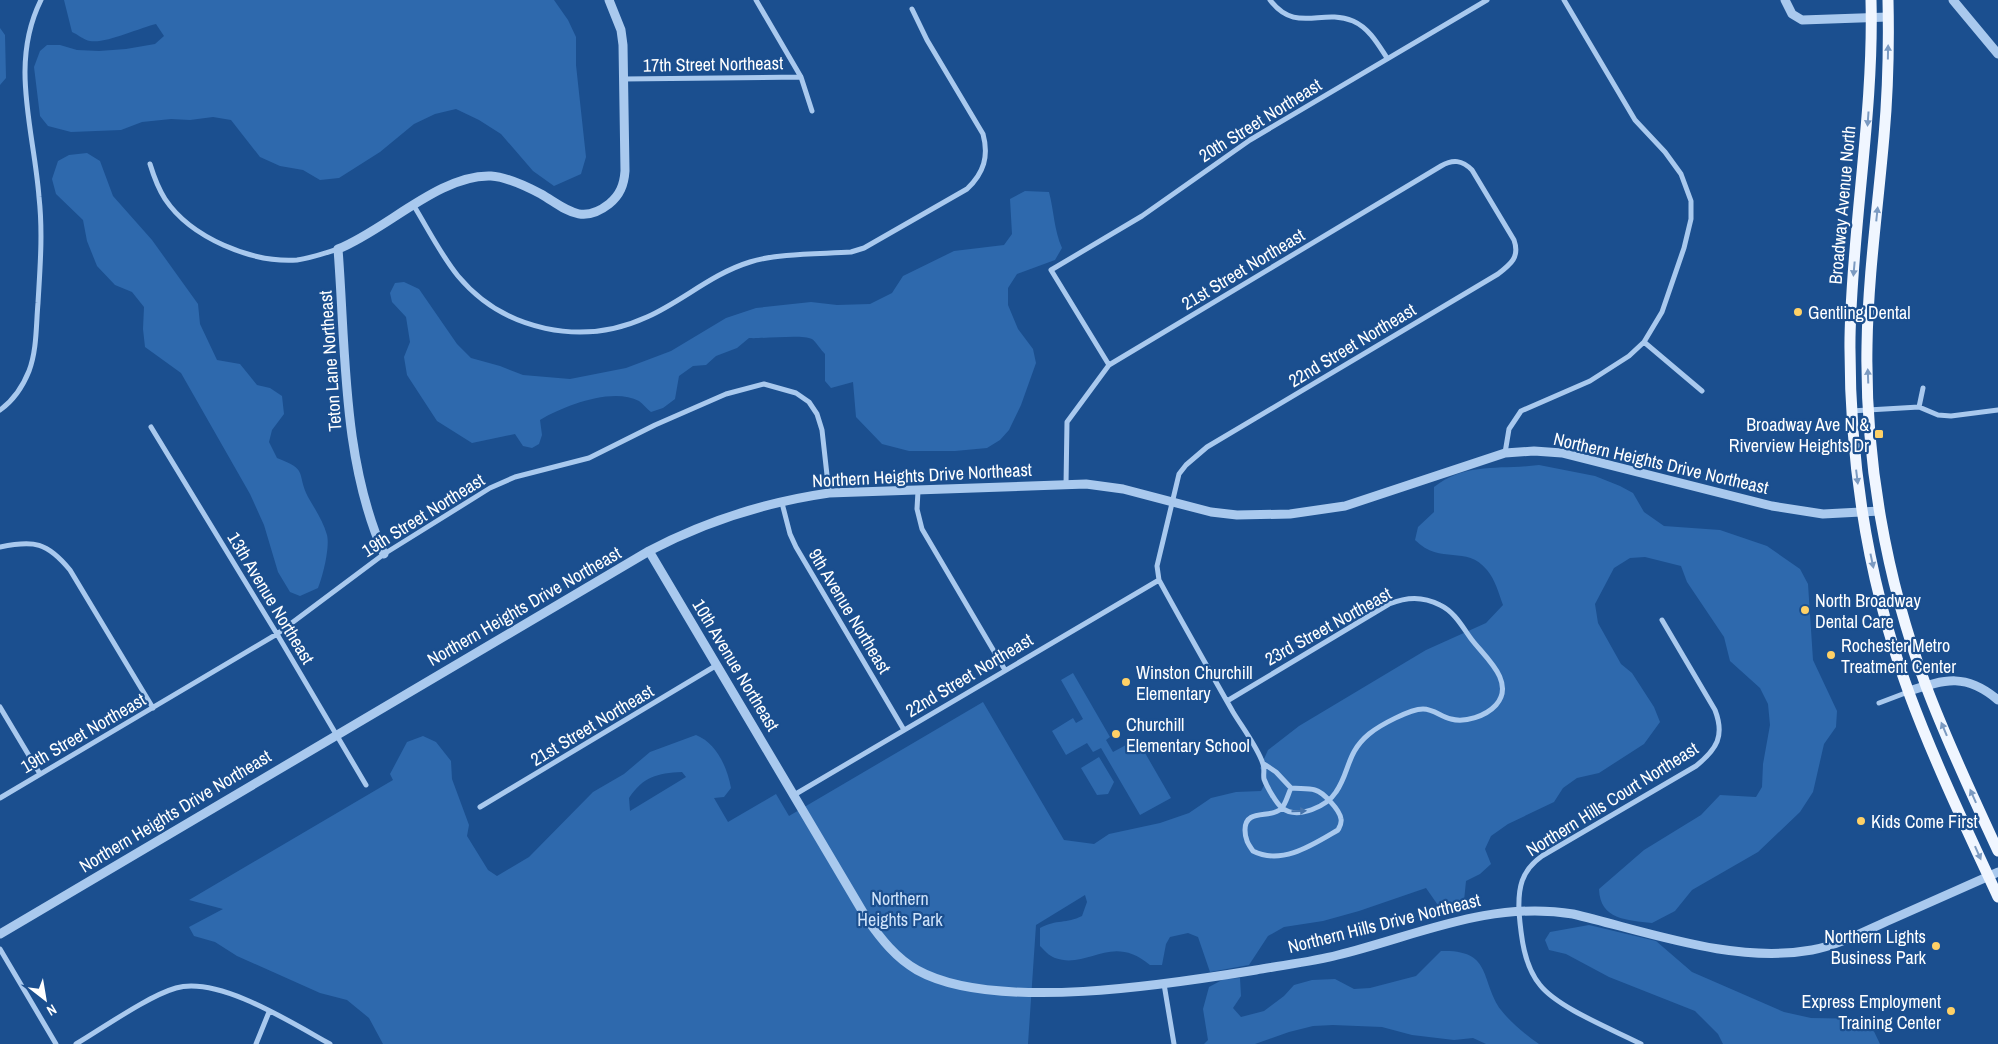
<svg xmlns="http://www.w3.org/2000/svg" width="1998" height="1044" font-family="'Archivo Narrow',sans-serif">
<rect width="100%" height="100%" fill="#1b4f8f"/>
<path fill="#2e69ad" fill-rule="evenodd" d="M64 0H554L568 20 576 37V65L586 157 581 174 554 186 533 171 501 134 479 120 456 109 435 114 414 124 380 152 339 178 320 180 303 170 280 166 260 157 231 120 213 117 190 120 171 119 142 122 121 130 71 132 48 126 40 116 34 67 40 51 47 45H60L77 50 99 51 126 49 155 44 164 36 156 24C139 28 105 44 90 41 84 40 77 34 72 32Z
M0 28 5 35 6 78 0 85Z
M87 153 100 161 113 196 152 240 198 304 200 324 217 360 240 364 257 385 270 388 282 396 284 414 272 430 269 442 277 458C309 470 296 473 308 497 315 509 323 521 327 535 330 547 323 576 318 588L300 596 290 592 278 572 264 525 250 494 181 373 145 347 143 329 144 307 132 292 115 285 97 266 87 241 83 220 56 194 52 179 58 161 69 155Z
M1025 191 1049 192C1054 211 1054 230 1062 248L1055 260 1017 274 1008 288V305L1018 329 1033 349 1036 363 1021 405 1009 430 1000 440 987 448 955 451H909L882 444 856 417 853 382 831 388 825 381V354C821 350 816 342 812 339 802 334 763 339 749 338L737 348 716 356 706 365 693 366 679 376 675 399 663 408 651 412C647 409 643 404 639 401 612 387 564 406 540 420L542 435 539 444 532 448 523 446 515 434 472 443 437 421 407 375 404 357 410 342 406 317 392 302 390 293 395 283 404 282 419 289 457 344 471 358 500 366 523 375 570 379 626 368 671 351 726 318 756 308 811 302 837 305 870 304 892 293 903 276 954 251 1004 245 1012 234 1010 199Z
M1539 465 1595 476 1620 486 1633 493 1644 512 1664 526 1720 530 1767 546 1800 569 1808 584 1813 660 1837 711 1836 727 1824 744 1813 792 1800 812 1758 852 1692 890 1675 911 1652 923C1627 920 1600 920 1599 889L1644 850 1701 815 1720 795 1756 797 1762 787 1763 764 1770 725 1768 704 1760 688 1730 661 1724 637 1687 582 1681 566 1645 557 1630 558 1614 568 1595 604 1598 623 1621 664 1632 673 1654 707 1660 722 1644 744 1599 773 1577 778 1563 788 1554 802 1508 824 1491 836 1485 849 1491 864 1480 874 1466 881 1464 901 1455 905 1440 908 1426 888 1359 911 1323 921 1284 927 1268 936 1249 965 1210 972 1198 937 1188 933 1170 937 1166 944 1162 965H1150C1111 932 1088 970 1055 958 1049 956 1044 950 1040 946V928C1057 919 1066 924 1082 916L1087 902 1085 895 1036 925 1028 1044H383L369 1018 347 1000 320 993 237 956 215 942 194 936 189 927 223 909 189 900 393 780 390 774 407 742 423 736 436 742 451 761 452 779 469 825 467 836 488 870 497 876 529 857 593 792 624 774 650 752 696 735C716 743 727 766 731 788L724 797 714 798 728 822 776 794 789 816 983 702 1064 840 1094 844 1109 834 1160 823 1189 813 1211 798 1236 792 1261 791 1267 780 1260 768 1268 750 1299 726 1426 650 1486 623 1503 605C1499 594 1495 579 1487 570 1466 544 1441 566 1415 540L1418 527 1434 512V487C1466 462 1500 470 1539 465ZM682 772 686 777 630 811 629 798C643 777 657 773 682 772Z
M1073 673 1110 737 1106 740 1113 752 1137 739 1171 798 1140 815 1101 748 1093 752 1087 743 1066 755 1052 731 1073 718 1076 723 1083 719 1061 680Z
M1099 757 1114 782 1108 794 1097 795 1081 768Z
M1589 925 1656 941 1692 972 1784 1012 1811 1018 1868 1019 1880 1044H1723L1718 1034 1695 1011 1609 977 1566 954 1549 950 1545 940 1550 932Z
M1441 951C1493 949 1480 981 1501 1010 1511 1023 1526 1035 1539 1044H1486L1473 1038 1454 1040 1412 1035 1382 1027 1333 1025 1313 1026 1289 1032 1255 1044H1204L1208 1040 1203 1009 1209 987 1224 979 1240 978 1241 996 1233 1008 1241 1017 1264 1011 1284 996 1294 985 1312 980 1335 979 1354 989 1370 988 1416 976Z"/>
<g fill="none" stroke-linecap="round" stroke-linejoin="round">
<path stroke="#a9c9ee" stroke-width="5" d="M756 0 801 77 812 111
M1270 0C1296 34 1321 8 1353 21 1369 28 1378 44 1387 58
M624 79 801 77
M150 164C154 177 158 188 165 199 191 238 252 263 297 260 311 258 325 253 338 249
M414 206C428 229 441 255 458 276 504 331 582 347 647 317 683 301 711 274 750 262 778 253 821 254 851 252L864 248 967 189C984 173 989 156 983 134L927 40 912 9
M1644 342 1702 391
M1109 365 1051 270 1142 216 1250 140 1487 0
M1919 407 1923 388
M0 410C14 400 23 386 29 371 37 350 36 325 38 303 40 268 43 233 39 197 34 130 9 64 41 0
M1851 411 1919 407 1938 415 1951 416 1998 410
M151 427 277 634 366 785
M1505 453 1509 429 1521 411 1590 381 1629 356 1644 342 1662 312 1684 248 1691 219V201L1681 174 1665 152 1635 120 1564 0
M1066 485 1067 422 1109 365 1441 166C1453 159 1462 160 1472 170L1514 240C1520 257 1511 264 1498 274L1207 447 1186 465 1179 474 1157 566 1159 580C1183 624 1208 668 1233 712 1242 727 1258 748 1263 764 1265 769 1263 774 1264 779 1267 787 1276 803 1282 808 1298 820 1327 806 1336 792 1350 772 1346 753 1369 734 1380 725 1410 709 1423 709 1434 709 1441 717 1451 719 1465 723 1486 716 1496 705 1516 682 1485 657 1472 640 1463 628 1455 612 1440 605 1422 596 1407 597 1389 604L1227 701
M918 491 917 509 922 529 1005 670
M782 503 790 534 796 547 904 730
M0 547C34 540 47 542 70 570L153 708
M1879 703 1908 692
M0 707 40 774
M1264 764 1276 772 1291 788C1299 789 1308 788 1315 790 1323 792 1340 810 1341 819 1342 823 1340 826 1338 830 1314 844 1282 866 1253 851 1248 844 1245 839 1245 830 1245 808 1270 819 1281 809 1286 804 1288 794 1291 788
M794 795 1159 580
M0 798 277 634 384 554 490 488 515 477 589 458 655 425 726 394 764 384 796 393 809 402 817 414 822 430 829 493
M480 807 717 665
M0 949 56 1044
M1164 984 1174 1044
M76 1044C103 1028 148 996 176 988 219 976 292 1023 330 1044
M256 1044 269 1012
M1641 1044C1614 1030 1558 1008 1540 985 1524 966 1521 936 1519 912 1518 888 1521 871 1542 856L1696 766C1717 749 1725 736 1715 710L1662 620"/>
<path stroke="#a9c9ee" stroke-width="9" d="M1785 0 1792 14 1802 20 1888 17
M1953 0 1998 54
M649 551 867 919C881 939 896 958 917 970 994 1013 1171 984 1256 970 1283 965 1311 962 1338 955 1416 936 1490 900 1573 914 1649 932 1734 964 1812 950 1839 945 1865 931 1890 920 1926 904 1962 888 1998 872
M384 554C342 460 346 351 338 249 386 230 440 174 491 176 507 177 526 186 541 194 565 208 581 226 609 204 620 195 624 185 625 171L623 45 621 30 609 0
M1909 691C1946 679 1966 673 1998 700
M0 934 649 551C704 522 767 502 829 493L1086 484 1123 489 1211 512 1237 515 1290 514 1345 506 1505 453 1534 451 1562 453 1772 506 1823 514 1880 511"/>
<path stroke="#f0f6ff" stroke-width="11" d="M1871 0C1874 113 1852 225 1850 338 1849 459 1867 579 1909 693 1935 763 1967 830 1998 897
M1888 0C1889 45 1888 91 1884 136 1878 206 1868 276 1867 346 1865 460 1886 579 1926 686 1947 742 1973 797 1998 851"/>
</g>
<defs><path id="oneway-solid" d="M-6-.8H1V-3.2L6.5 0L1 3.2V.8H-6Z" transform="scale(1.25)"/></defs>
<g fill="#7b9ac1">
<use href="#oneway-solid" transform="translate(1888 52) rotate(-89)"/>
<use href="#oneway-solid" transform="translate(1868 119) rotate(94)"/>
<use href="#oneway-solid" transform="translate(1877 214) rotate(-84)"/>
<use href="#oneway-solid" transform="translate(1854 269) rotate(95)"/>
<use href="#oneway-solid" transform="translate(1868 376) rotate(-92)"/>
<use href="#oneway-solid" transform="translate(1857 477) rotate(83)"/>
<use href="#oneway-solid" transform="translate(1872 561) rotate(78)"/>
<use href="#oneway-solid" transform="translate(1944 729) rotate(-113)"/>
<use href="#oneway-solid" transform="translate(1973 796) rotate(-114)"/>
<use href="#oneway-solid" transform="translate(1978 853) rotate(66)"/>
</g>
<use fill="#4674ac" href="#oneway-solid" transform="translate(1299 811) rotate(-1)"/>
<g fill="#ffd166" stroke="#1b4f8f" stroke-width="2">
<circle cx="1798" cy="312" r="5"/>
<rect x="1874" y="429" width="10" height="10" rx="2.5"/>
<circle cx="1805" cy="610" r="5"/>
<circle cx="1831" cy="655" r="5"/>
<circle cx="1126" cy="682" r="5"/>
<circle cx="1116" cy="734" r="5"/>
<circle cx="1861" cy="821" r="5"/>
<circle cx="1936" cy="946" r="5"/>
<circle cx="1951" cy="1011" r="5"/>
</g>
<g text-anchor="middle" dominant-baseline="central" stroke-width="4.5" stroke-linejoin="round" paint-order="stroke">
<g font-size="18" fill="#fff" stroke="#1b4f8f">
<text transform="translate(713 64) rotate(-1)">17th Street Northeast</text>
<text transform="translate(1260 120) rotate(-32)">20th Street Northeast</text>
<text transform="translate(1842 205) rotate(-85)">Broadway Avenue North</text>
<text transform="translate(1243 269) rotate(-31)">21st Street Northeast</text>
<text transform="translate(1352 345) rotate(-31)">22nd Street Northeast</text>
<text transform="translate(330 361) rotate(-94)">Teton Lane Northeast</text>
<text transform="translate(1661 463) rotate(13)">Northern Heights Drive Northeast</text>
<text transform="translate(922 475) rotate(-3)">Northern Heights Drive Northeast</text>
<text transform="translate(423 515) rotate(-32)">19th Street Northeast</text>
<text transform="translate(271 598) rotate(59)">13th Avenue Northeast</text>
<text transform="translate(524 606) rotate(-30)">Northern Heights Drive Northeast</text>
<text transform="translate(850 611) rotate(59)">9th Avenue Northeast</text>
<text transform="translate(1328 626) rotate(-29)">23rd Street Northeast</text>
<text transform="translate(736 665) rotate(59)">10th Avenue Northeast</text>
<text transform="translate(969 675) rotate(-31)">22nd Street Northeast</text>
<text transform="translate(592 725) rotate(-31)">21st Street Northeast</text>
<text transform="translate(83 733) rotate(-30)">19th Street Northeast</text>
<text transform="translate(1612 799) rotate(-32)">Northern Hills Court Northeast</text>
<text transform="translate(175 811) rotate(-31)">Northern Heights Drive Northeast</text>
<text transform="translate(1384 923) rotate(-14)">Northern Hills Drive Northeast</text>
</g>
<g font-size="18" fill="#fff" stroke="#1b4f8f" text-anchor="start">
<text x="1808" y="312">Gentling Dental</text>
<text x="1869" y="424" text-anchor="end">Broadway Ave N &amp;<tspan x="1869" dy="21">Riverview Heights Dr</tspan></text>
<text x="1815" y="600">North Broadway<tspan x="1815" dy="21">Dental Care</tspan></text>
<text x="1841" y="645">Rochester Metro<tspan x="1841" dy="21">Treatment Center</tspan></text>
<text x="1136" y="672">Winston Churchill<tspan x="1136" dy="21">Elementary</tspan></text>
<text x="1126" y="724">Churchill<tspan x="1126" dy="21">Elementary School</tspan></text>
<text x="1871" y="821">Kids Come First</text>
<text x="1926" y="936" text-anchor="end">Northern Lights<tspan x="1926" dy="21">Business Park</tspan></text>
<text x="1941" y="1001" text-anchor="end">Express Employment<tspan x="1941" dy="21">Training Center</tspan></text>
</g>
<g font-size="18" fill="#cfe3fa" stroke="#1b4f8f">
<text x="900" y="898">Northern<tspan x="900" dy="21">Heights Park</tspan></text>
</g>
</g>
<g transform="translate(45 999) rotate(149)" stroke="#1b4f8f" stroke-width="4" paint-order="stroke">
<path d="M0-4L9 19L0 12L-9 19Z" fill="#ffffff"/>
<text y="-8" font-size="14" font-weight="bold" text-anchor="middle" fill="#ffffff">N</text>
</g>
</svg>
